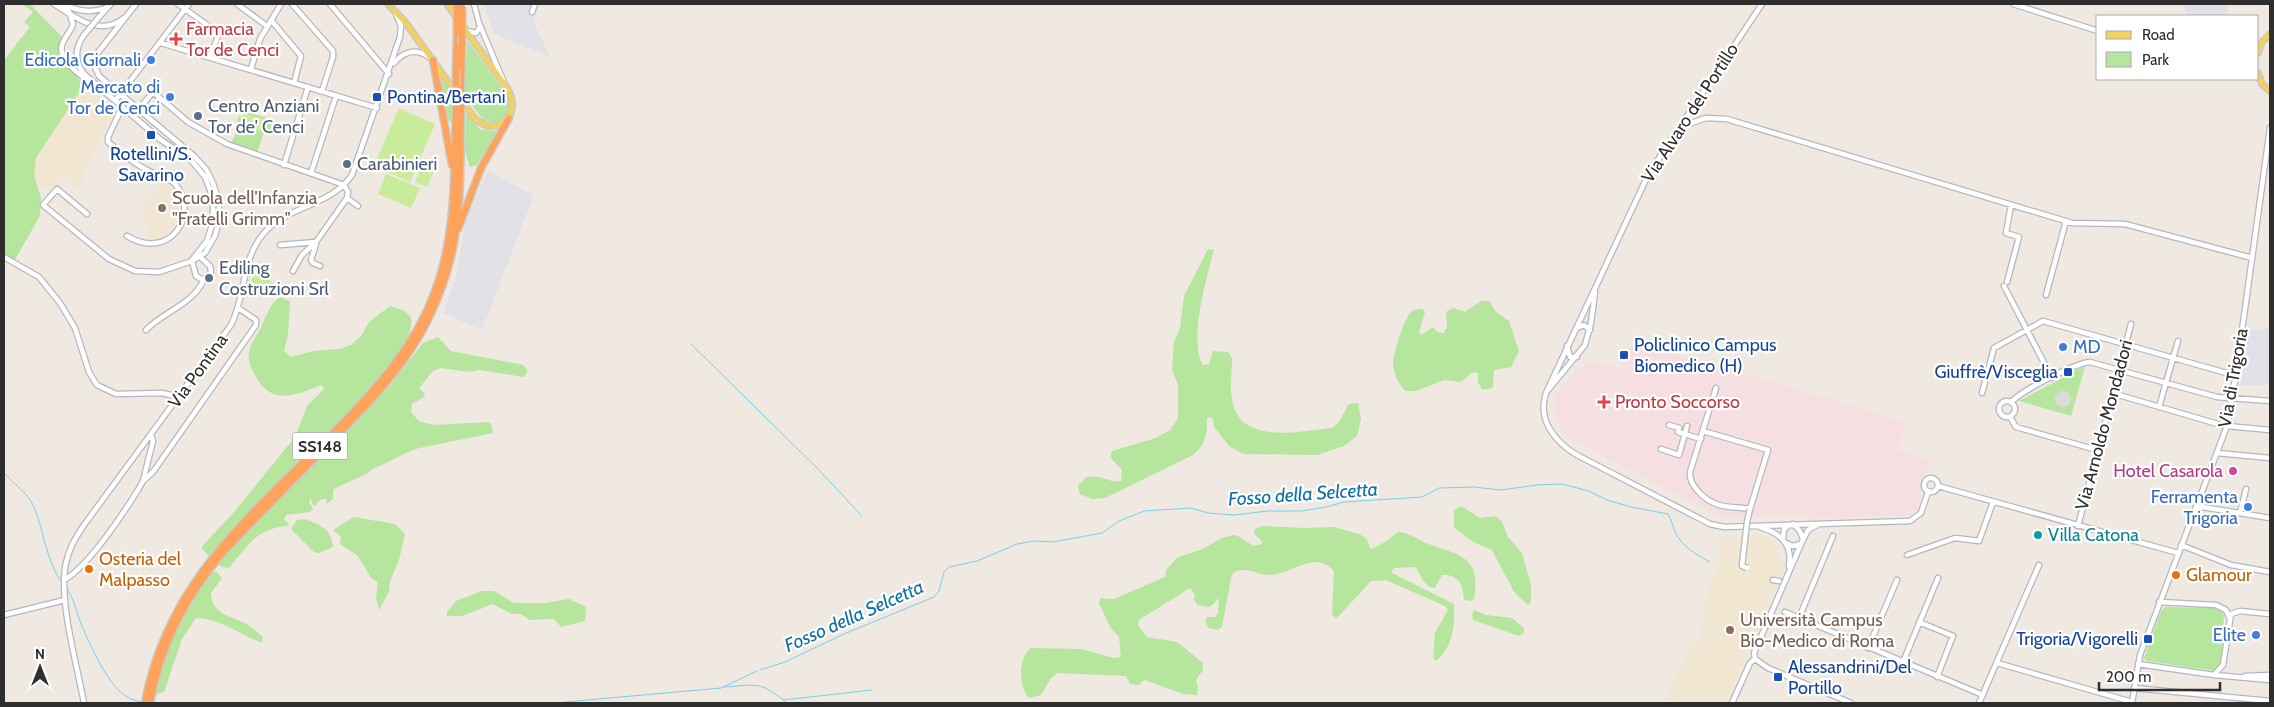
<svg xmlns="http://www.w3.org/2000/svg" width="2274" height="707" font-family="Cabin,sans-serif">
<rect width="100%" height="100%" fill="#efe9e1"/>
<path fill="#e3e1e8" d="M484 4H540L533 21 550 57 494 34Z
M2184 4H2229L2226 16H2186Z
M488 171 534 195 482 330 443 313 456 278 465 221Z
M2270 329V385H2238L2245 330Z"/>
<path fill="#f0e6d1" d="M84 85 113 107 116 112 99 137 100 141 78 189 62 176 50 191 38 186 34 176 36 158Z
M165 181 177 191 179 197 181 210 179 217 166 235 149 240 143 207Z
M1764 536 1773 541 1778 547 1782 561H1785L1784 567 1726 703H1680L1667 698 1689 648 1698 644 1705 616 1706 594 1720 560 1721 537Z"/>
<path fill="#f5dfe0" d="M1631 340 1906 422 1898 449 1926 458 1929 463 1926 473 1920 482 1921 492 1917 509 1912 514 1908 515 1809 519 1805 515 1721 517 1568 438 1556 421 1553 408 1556 392 1565 381 1585 364 1592 361 1623 369Z"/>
<path fill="#b6e59e" d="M22 4H30L63 38 58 47 65 63 84 85 36 158 34 176 41 197 40 216 13 263 4 256V60L30 27 24 22 33 12Z
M467 40 509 98C510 110 509 115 500 123L484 121 465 96Z
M441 79 451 90 453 120 450 122 446 113 440 83Z
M244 111 274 120 271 130 265 129 257 153 231 143 238 129 235 127 239 116 242 117Z
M466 114 481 130 498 131 477 165 470 167 465 152Z
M1208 249 1214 250C1207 276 1188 341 1203 365L1209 364 1213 351 1228 352 1232 358C1232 372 1229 390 1233 404 1243 445 1302 431 1332 428L1338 423 1349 404 1358 403 1361 419 1357 436 1344 446 1317 455 1243 454 1229 446 1214 427 1213 419 1210 417 1207 418C1207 433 1206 445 1193 455L1105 498 1092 499 1080 494 1078 486 1086 477C1103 474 1108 483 1121 481L1122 470 1110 457 1112 451 1156 438 1170 430 1178 418V384L1172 370 1174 342 1180 328 1184 296Z
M280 297 290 301 288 335 284 351 291 357 314 351 339 349 351 345 362 335 369 322 390 306 403 310 411 317C414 337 395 358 385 375L210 557 202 549 203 545 235 511 295 437 307 406 324 389 321 385C295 396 271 406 255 375 251 368 248 362 249 353 250 344 258 334 262 325 267 314 270 304 280 297Z
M1481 301H1489L1496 312 1509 321 1519 351 1511 367 1494 370 1493 388 1482 390 1478 382V373L1473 372 1461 382 1444 380 1416 391H1405C1399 384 1393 373 1393 363 1393 355 1405 316 1411 312 1414 309 1418 309 1422 309L1425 312 1419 332 1421 335 1433 327 1437 332 1444 333 1447 326 1446 312 1453 308 1465 312Z
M438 337 451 351 523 365 528 370 524 377 479 370 469 372 441 368 434 370 419 388 425 394 424 397 412 404 411 412 419 421 433 425 488 422 491 424 493 433 415 449 371 470 370 472C363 476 336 487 333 490V499L326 504 327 499H321L315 506 312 504 311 498 309 502 313 509 310 512 286 515 284 520 289 524 287 526C257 528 247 546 229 568L222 567 217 563 389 387 423 343Z
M2085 367 2071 416 2019 401 2079 369Z
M1461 506 1480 518 1495 516 1502 522 1508 537 1522 553 1531 585V602L1528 605 1514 592 1492 550 1473 542 1454 527V510Z
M354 517 395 524 405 534 399 560 390 581 389 592 379 610 376 599 378 582 372 579 358 556 340 544 341 537 333 530Z
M304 519C319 524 332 529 333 547L319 553 314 552 291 529 297 520Z
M1263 526 1304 528 1334 527 1359 534 1366 538 1371 549 1385 542 1398 532C1409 532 1416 539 1426 543 1460 556 1481 555 1474 599L1471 601 1464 600C1463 585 1459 574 1442 575L1435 588C1424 587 1420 575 1416 567L1394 568 1392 571V573L1454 604C1455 624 1453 648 1436 661L1433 658 1435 633 1448 610 1445 606 1386 580 1371 581 1336 619 1332 614 1334 571C1316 550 1292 573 1271 575 1258 576 1245 565 1233 573L1231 578 1222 627 1217 630 1209 628 1205 622 1207 617H1215L1218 613 1219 598 1210 607 1197 605 1194 599 1195 595 1190 588 1139 620 1138 625 1147 637 1177 642 1203 663V670L1196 680 1198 688 1197 695 1184 694 1144 680 1139 685 1130 684 1126 676 1058 673 1051 678 1041 695 1029 698C1018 686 1018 658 1031 648L1082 649 1113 658 1121 657 1119 637 1110 627 1099 603 1100 598 1114 599 1165 577 1166 570 1178 557 1203 549 1222 538 1234 535 1240 537 1253 546 1262 544V541L1254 534 1255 529Z
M216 571 222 578 211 593C212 615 231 616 247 624 253 628 258 633 263 637L262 643C241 635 219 618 196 618L182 639 164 692 154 695C158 651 186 611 209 574Z
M482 591H494L514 603H545L569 599 586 607 585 621 561 627 554 619 530 620 521 614H511L493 604 462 616H447V612L456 601Z
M2165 607 2218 608 2224 615 2221 664 2215 671 2147 661 2144 658 2161 611Z
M1474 610 1486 615 1512 618 1524 628V633L1519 636 1473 620 1472 615Z"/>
<path fill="#c9ec9a" d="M399 108 435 124 410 182 374 166Z
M245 113 266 120 261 132 241 125Z
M425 158 437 164 427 187 415 182Z
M386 174 420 188 411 208 378 194Z
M258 271 276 285 267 296 249 283Z"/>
<path fill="#dfdcd8" d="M2055 399a8 8 0 1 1 16 0a8 8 0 1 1-16 0Z"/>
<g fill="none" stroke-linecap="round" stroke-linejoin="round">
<path stroke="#75cff0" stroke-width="1" d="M691 344 819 470 861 515
M4 473C13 483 28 494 33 505 44 529 46 563 62 582
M66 587C75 600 76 612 82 626 90 645 109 687 127 697 132 700 137 701 142 702
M760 670 785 662 844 634 934 597 939 591 944 572 949 567 977 561 1017 544 1034 541 1053 542 1102 533 1119 521 1144 511 1191 508 1208 513 1234 515 1268 511H1301L1326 507 1344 502 1422 497 1439 488 1473 487 1501 490 1537 485 1562 484 1589 491 1607 500 1631 507 1668 514C1672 520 1672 525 1675 532 1683 548 1696 554 1710 562
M724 687C758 685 759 680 787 703
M783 700 872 690
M554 703 721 688 757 671"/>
<g stroke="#b4b7c1" stroke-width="7">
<path id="minor" d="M54 4C76 18 100 37 124 18
M62 4 69 12 73 24C71 32 64 37 62 45 58 58 77 73 86 79
M64 4C78 12 93 13 108 7
M178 4 217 32 218 36 210 57
M237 4 267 26
M292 4 333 51V57L322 91
M330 4 389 74
M474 4 479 23 503 80
M1762 4 1649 173 1546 393C1537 420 1555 442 1577 455L1710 524 1724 527 1910 521 1921 513 1928 492
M2013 4 2098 31
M532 12 535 4
M99 17 111 4
M271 20 301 56 294 83
M467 31 476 33 480 27
M84 35C75 48 74 61 84 74L161 140 191 160 205 177 213 198V222L207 241 192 260
M161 43 377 108
M394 63C404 51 416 48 429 57
M251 69 260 39 281 4
M115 101 189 4
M122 107 108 137V142C119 151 132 162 145 169 155 175 168 176 176 185 200 214 170 262 127 236
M139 109 153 92 188 122 227 144 344 185 348 192 347 198 316 242 280 245
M1680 127 1706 118 1727 119 2072 223 2125 224 2252 258
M284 165 308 87
M311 173 336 96
M347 198 358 206
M87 214 57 189 43 205 109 259 135 271 159 272 192 261 205 253 215 236 219 220V203L213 183 206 169 194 156 99 76 94 65 96 55 136 4
M316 244 311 260 313 263 320 266
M4 257 39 277 60 303 75 328 89 372 97 385 116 394 162 393 179 397
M192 261 196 276 201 279 208 278 211 272 210 266 198 255
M293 271 302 255 315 243
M2007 282 2019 237 2006 233 2011 205
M2004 286 2052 378
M2046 295 2066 221
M1577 328 1584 325 1590 330
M146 330C164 311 193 305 204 279
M1567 346 1570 357H1577
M1548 390 1585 345 1591 323 1595 292
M1982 393 1994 348 2043 321 2230 374
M2112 393 2221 425
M1999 409a8 8 0 1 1 16 0a8 8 0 1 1-16 0Z
M2011 402C2023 390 2073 364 2090 362L2217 397 2270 401
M2159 407 2178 341
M2010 417 2016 427 2097 450
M1669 425 1679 428 1678 432 1701 439
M2227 426 2270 430
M1703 431 1768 450 1750 509C1740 507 1729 508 1719 505 1706 501 1689 487 1690 472L1716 388
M1661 449 1679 455 1687 426
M2217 453 2270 458
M1924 485a7 7 0 1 1 14 0a7 7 0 1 1-14 0Z
M143 481 153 472 256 325V320L238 308
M1938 486 2178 553
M2196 506 2270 518
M2240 513 2246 489
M1793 524 1800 531 1803 539
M2078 526 2131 324
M1760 527C1780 533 1793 544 1789 566
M1783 539 1784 530 1788 525
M1786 543 1793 546 1801 544
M2181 545 2231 565 2270 572
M1907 555 1955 538 1979 541 1993 502
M64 580C88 567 123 514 138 490L143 481 153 441 151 435
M1773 580 1779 581
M2159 602 2216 605 2226 610 2229 617
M1785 612 1983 695
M4 615 65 600
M1799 618 1833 536
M1919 622 1953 636 1937 677
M1868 648 1897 580
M1755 659 1754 653 1801 544 1808 530 1817 525
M1755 659 1768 668 1851 703
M1903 662 1938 578
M1997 663 2132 702
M2138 664 2214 675 2270 680
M2214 675 2223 665 2231 614 2240 611 2270 614
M2245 676 2270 675
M2134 688 2270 701
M84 703C77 665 58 599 66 563 69 548 76 537 84 525L231 325C246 296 241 259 264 233 287 206 331 206 352 175L400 37 401 26 396 14
M1732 703 1750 663 1755 659
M1979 703 2039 565
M2132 703 2140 655 2227 426 2236 374 2270 128"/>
</g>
<g stroke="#c9c9c9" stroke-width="8">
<path id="major" d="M388 4 406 23 456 93
M447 4 457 18
M2258 53 2261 43 2270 34
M2258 73 2262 84 2270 91
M461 100 475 119 486 126C510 128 518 107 507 88L462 25"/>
</g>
<g stroke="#c9c9c9" stroke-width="9">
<path id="highway" d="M433 60 452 165
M456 70 457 33
M461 89 462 45
M458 229 481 168 509 118
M145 703C167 580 255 512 338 428 377 388 414 347 434 294 457 235 454 171 456 108
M150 703C160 646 187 594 225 550 256 518 288 485 320 453 382 390 429 345 451 257 462 211 460 161 461 113"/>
</g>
<use href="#minor" stroke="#fff" stroke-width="4.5"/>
<use href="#major" stroke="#f2d163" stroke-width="5"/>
<use href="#highway" stroke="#ffa35c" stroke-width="6"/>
<g stroke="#b4b7c1" stroke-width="7" stroke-linecap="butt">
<path id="minor-bridge" d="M84 35 99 17
M1747 568 1742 566 1747 522 1750 509"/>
</g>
<g stroke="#c9c9c9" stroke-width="9" stroke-linecap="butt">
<path id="highway-bridge" d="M457 33V4
M462 45V7
M456 108V70
M461 113V89"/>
</g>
<use href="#minor-bridge" stroke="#fff" stroke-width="4.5"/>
<use href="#highway-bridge" stroke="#ffa35c" stroke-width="6"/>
</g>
<g fill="#e0444e" stroke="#fff" stroke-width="2">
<path d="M173.5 31.5h5v5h5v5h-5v5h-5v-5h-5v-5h5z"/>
<path d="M1601.5 394.5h5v5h5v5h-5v5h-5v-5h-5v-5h5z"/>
</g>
<g fill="#3f7fe0" stroke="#fff" stroke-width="2">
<circle cx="151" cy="60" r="5"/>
<circle cx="170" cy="97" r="5"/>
<circle cx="2063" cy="347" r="5"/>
<circle cx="2248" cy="507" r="5"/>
<circle cx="2256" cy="635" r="5"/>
</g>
<g fill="#1a4fb4" stroke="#fff" stroke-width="2">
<rect x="372" y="92" width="10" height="10" rx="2.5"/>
<rect x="146" y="130" width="10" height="10" rx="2.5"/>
<rect x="1619" y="350" width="10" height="10" rx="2.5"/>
<rect x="2063" y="367" width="10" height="10" rx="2.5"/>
<rect x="2143" y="634" width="10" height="10" rx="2.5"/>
<rect x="1773" y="672" width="10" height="10" rx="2.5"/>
</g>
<g fill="#5c6f8a" stroke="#fff" stroke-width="2">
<circle cx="198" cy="116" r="5"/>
<circle cx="347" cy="164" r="5"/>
<circle cx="209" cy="278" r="5"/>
</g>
<g fill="#8d6e63" stroke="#fff" stroke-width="2">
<circle cx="162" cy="208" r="5"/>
<circle cx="1730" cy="630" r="5"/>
</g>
<circle fill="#d1479c" stroke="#fff" stroke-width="2" cx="2233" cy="471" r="5"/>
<circle fill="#0f9aa8" stroke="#fff" stroke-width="2" cx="2038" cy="535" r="5"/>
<g fill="#e8710a" stroke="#fff" stroke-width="2">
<circle cx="89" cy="569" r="5"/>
<circle cx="2176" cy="575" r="5"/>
</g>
<g text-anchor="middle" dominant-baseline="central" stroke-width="4.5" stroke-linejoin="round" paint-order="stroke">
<rect fill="#fff" stroke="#6d6d6d" stroke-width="1" x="292.5" y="432.5" width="55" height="27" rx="4"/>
<g font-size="16" font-weight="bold" fill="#2e2e2e">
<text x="320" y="446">SS148</text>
</g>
<g font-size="18" fill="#be3a42" stroke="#fff" text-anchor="start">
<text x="186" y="29">Farmacia<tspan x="186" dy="21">Tor de Cenci</tspan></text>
<text x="1615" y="402">Pronto Soccorso</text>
</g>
<g font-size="18" fill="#366cbe" stroke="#fff" text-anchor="end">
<text x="141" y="60">Edicola Giornali</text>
<text x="160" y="87">Mercato di<tspan x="160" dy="21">Tor de Cenci</tspan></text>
<text x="2073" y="347" text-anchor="start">MD</text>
<text x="2238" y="497">Ferramenta<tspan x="2238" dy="21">Trigoria</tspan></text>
<text x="2246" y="635">Elite</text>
</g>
<g font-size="18" fill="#164399" stroke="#fff" text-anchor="start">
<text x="387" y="97">Pontina/Bertani</text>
<text x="151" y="154" text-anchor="middle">Rotellini/S.<tspan x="151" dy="21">Savarino</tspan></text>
<text x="1634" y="345">Policlinico Campus<tspan x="1634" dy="21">Biomedico (H)</tspan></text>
<text x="2058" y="372" text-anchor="end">Giuffrè/Visceglia</text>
<text x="2138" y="639" text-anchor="end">Trigoria/Vigorelli</text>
<text x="1788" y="667">Alessandrini/Del<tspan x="1788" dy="21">Portillo</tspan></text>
</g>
<g font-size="18" fill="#4e5e75" stroke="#fff" text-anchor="start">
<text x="208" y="106">Centro Anziani<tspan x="208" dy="21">Tor de' Cenci</tspan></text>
<text x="357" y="164">Carabinieri</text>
<text x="219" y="268">Ediling<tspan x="219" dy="21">Costruzioni Srl</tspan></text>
</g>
<g font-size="18" fill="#2e2e2e" stroke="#fff">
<text transform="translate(1690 113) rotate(-57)">Via Alvaro del Portillo</text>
<text transform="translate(198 371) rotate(-54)">Via Pontina</text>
<text transform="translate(2233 378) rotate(-80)">Via di Trigoria</text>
<text transform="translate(2104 425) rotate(-75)">Via Arnoldo Mondadori</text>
</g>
<g font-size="18" fill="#785e54" stroke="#fff" text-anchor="start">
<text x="172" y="198">Scuola dell'Infanzia<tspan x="172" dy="21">"Fratelli Grimm"</tspan></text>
<text x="1740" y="620">Università Campus<tspan x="1740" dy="21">Bio-Medico di Roma</tspan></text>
</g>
<g font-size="18" fill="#b23c85" stroke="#fff" text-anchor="end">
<text x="2223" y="471">Hotel Casarola</text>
</g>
<g font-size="18" fill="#0d838f" stroke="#fff" text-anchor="start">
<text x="2048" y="535">Villa Catona</text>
</g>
<g font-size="18" fill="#c56008" stroke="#fff" text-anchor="start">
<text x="99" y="559">Osteria del<tspan x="99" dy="21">Malpasso</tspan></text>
<text x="2186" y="575">Glamour</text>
</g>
<g font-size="19" font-style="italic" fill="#0d6fa3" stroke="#fff">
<text transform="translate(1303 494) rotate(-4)">Fosso della Selcetta</text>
<text transform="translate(854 616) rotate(-24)">Fosso della Selcetta</text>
</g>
</g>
<rect width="2274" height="707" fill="none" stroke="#2e2e2e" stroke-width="10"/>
<rect x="2096" y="15" width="162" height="65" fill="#ffffff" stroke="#ababab"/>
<rect x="2106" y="31" width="25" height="8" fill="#f2d163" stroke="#ababab"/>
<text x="2142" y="40" font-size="15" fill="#2e2e2e">Road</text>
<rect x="2106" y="52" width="25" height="15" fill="#b6e59e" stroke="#ababab"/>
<text x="2142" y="65" font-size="15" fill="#2e2e2e">Park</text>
<g transform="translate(40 667)" stroke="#ffffff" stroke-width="4" paint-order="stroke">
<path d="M0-4L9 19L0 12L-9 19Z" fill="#2e2e2e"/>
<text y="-8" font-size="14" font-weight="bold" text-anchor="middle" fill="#2e2e2e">N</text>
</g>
<path d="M2099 682v8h121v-8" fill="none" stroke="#2e2e2e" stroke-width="2.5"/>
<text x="2106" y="682" font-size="15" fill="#2e2e2e" stroke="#ffffff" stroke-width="4" paint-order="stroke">200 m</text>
</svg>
